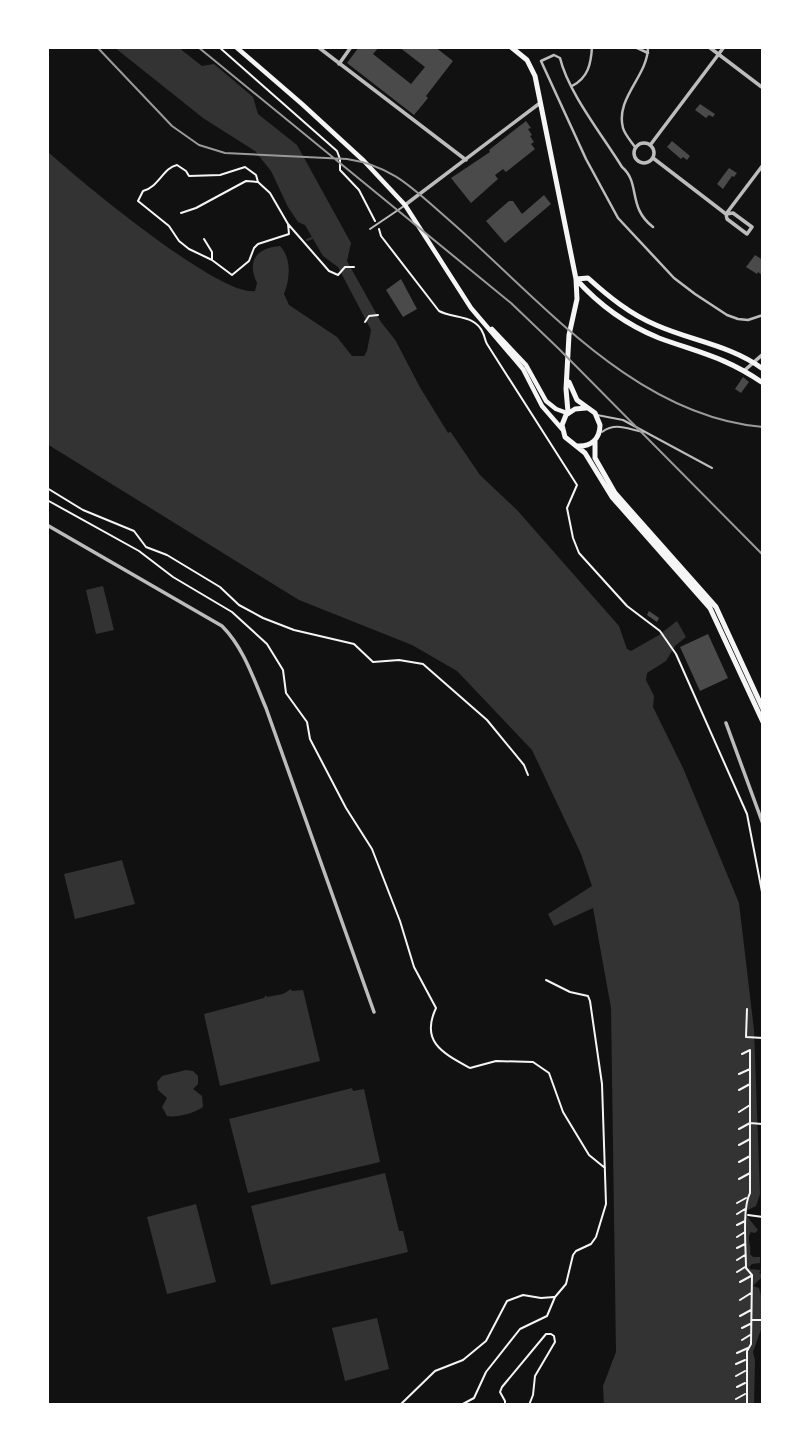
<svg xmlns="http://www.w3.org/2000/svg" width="810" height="1452" font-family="'Libre Baskerville',serif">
<rect width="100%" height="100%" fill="#111"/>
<path fill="#333" d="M114 47H178L202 66 214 64 253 97 258 114 297 145 351 243 347 261 381 322 396 341 420 387 480 475 517 510 619 626 627 649 631 651 659 635 677 621 686 637 675 646 666 661 647 673 646 680 654 696 653 707 683 768 739 903 754 1030 760 1194 756 1206 746 1211V1215L758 1230 755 1233 751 1232C746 1239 752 1246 750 1254L753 1257H760V1263L752 1264 749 1267 750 1269 761 1270 759 1273 761 1274V1278L753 1286 759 1288 763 1302 762 1327 753 1352 755 1360 754 1405H604L603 1386 616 1352 611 1008 593 908 554 926 548 914 592 886 581 854 532 750 457 671 412 645 299 600 47 444V151C78 179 219 297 255 291L257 283C247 262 255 248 280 246 292 259 290 279 284 294L289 305 337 337 352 356H364L367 351 371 330 369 326 338 267 323 256 305 225 298 222 288 207 271 171 255 151 203 118Z
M103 586 114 630 96 634 86 590Z
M122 860 135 904 75 919 64 874Z
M291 989 292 991 303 990 320 1061 220 1086 204 1014 264 998 266 995 267 997 283 994Z
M186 1070 193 1071 198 1076V1084L193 1089 202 1096 203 1107C195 1113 176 1118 167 1116L162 1107 167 1098 158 1090 157 1082 162 1076Z
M352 1088 353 1091 364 1089 380 1162 248 1193 229 1119Z
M385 1173 399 1231H403L408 1252 271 1285 251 1206Z
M196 1204 216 1282 167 1294 147 1217Z
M377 1318 389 1369 345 1381 332 1328Z"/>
<path fill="#111" d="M397 336 423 385 452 431 448 433 421 389 394 337Z"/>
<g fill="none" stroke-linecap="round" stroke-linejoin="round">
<path stroke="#333" stroke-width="2" d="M307 240 312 238"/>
</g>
<path fill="#4a4a4a" d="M359 47H379L373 54 411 84 425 67 399 47H435L453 61 426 96 428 98 414 115 347 63Z
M700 104 715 114 713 117 709 115 706 118 695 110Z
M526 121 531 128 528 129 532 135 530 136 534 142 531 144 535 149 506 172 503 169 495 175 498 179 471 203 451 178 490 152 489 150Z
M672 141 690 156 687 160 683 157 681 159 667 147Z
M729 168 737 173 734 177 732 176 723 189 717 184Z
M544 195 551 204 505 243 486 221 509 201H513L522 214Z
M755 255 763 260V276L758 272 757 274 746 267Z
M401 279 417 309 403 317 386 290Z
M743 377 749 382 741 393 735 389Z
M649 611 659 618 657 622 647 615Z
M708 634 728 678 700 691 680 647Z"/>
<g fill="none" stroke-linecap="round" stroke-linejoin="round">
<path stroke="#f5f5f5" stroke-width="2" d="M219 47 337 151 340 159V170L359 190 375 221
M258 182 256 175 245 167 220 175 189 176 186 171 177 165C163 168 159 187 143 191L138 201 169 226 179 241 189 249 212 260 232 275 249 261 254 248 258 244 289 234 288 224
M181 213 196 208 246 181 258 182 270 193 288 224 329 271 338 275 345 267H354
M379 229 381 236 439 311C454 319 475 314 483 333 485 337 485 341 487 344L577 485 567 508 573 538 579 553 627 606 660 631 676 654 747 814 763 897
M204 239 212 252V260
M365 322 369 316 378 315
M47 488 83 510 134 531 146 547 167 555 220 587 239 605 263 618 294 630 354 644 373 662 399 660 423 664 487 720 524 765 528 775
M47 500 139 551 173 577 232 612 267 644 283 670 286 693 307 722 310 739 346 808 372 849 400 921 414 967 436 1008C420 1042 443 1053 470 1068L496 1061 533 1062 549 1073 563 1112 589 1155 605 1168
M747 1009 746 1037 763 1038
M742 1054 750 1050V1193C742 1208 746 1249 746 1268L752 1275 751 1344 747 1351V1405
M739 1074 750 1069
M739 1090 750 1084
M739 1112 750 1105
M739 1129 750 1123 762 1124
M739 1145 750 1139
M739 1162 750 1156
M739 1179 750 1173
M737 1203 746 1198
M737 1214 745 1209
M748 1215 763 1217
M737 1225 745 1221
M737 1237 745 1232
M737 1248 745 1244
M737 1260 745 1255
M737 1272 745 1267
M740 1282 751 1276
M740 1300 751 1293
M740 1316 751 1310
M752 1320H763
M742 1328 750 1324
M742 1340 750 1335
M737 1353 748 1348
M736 1364 745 1360
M736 1376 745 1371
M737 1387 745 1383
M736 1399 745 1394
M400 1405 435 1371 463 1360 486 1341 507 1301 523 1295 541 1298 554 1297
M461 1405 474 1398 486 1372 520 1329 547 1316 555 1297 566 1284 573 1255 576 1251 591 1244 596 1237 606 1204 602 1084 590 1001 588 996 570 992 546 980
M505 1405V1401L500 1392 502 1387 546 1334H551L554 1336 555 1342 535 1376 533 1395 529 1405"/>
<path stroke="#bcbcbc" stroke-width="2" d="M370 229 404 206
M597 415 623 420 712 468
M602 432C616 422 627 429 643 432"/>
<path stroke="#bcbcbc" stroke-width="2.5" d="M635 47 648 53
M572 86C588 78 591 64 592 47
M635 147C631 141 625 135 623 128 615 98 648 76 648 47
M653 227C627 207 641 183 622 167 603 136 568 92 560 58L554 55 541 61 586 159 618 218 674 278 695 294 727 315 738 319 748 320 763 315"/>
<path stroke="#bcbcbc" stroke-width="3.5" d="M318 47 466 160
M709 47 763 88
M339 64 351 47
M634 153a10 10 0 1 1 20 0a10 10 0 1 1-20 0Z
M651 144 724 47
M653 158 726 214 727 219 747 234 752 227 733 213 726 214
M405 205 540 103
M726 214 763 165
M745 370 763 354
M47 525 222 626C244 648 254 680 266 708L374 1012
M726 723 763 824"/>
<path stroke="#f5f5f5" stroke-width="4.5" d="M236 47 302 104 364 161 405 205 471 308 523 369 542 406 562 429
M492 329 526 365 546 401 556 409 567 413"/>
<path stroke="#f5f5f5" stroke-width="5" d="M511 47 527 60 535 76 576 279 577 299 569 335 566 389 568 412
M576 279C599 305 627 325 659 338 700 353 725 357 763 383
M576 279 588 278C609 297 630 314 656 325 692 341 730 345 763 369
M569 382 577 400 595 413 600 425C600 439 591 447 577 446
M586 408 575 409 566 415 562 425 565 437 585 453 612 497 710 608 763 722
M595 440V458L615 493 716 607 763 709"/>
<path stroke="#9a9a9a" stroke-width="2" d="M97 47 172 126 199 145 225 153 347 159C394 166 415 191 449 220 540 299 634 416 763 427
M198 47 511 303 559 349 763 555"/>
</g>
<rect width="810" height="1452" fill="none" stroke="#ffffff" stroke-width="98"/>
</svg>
